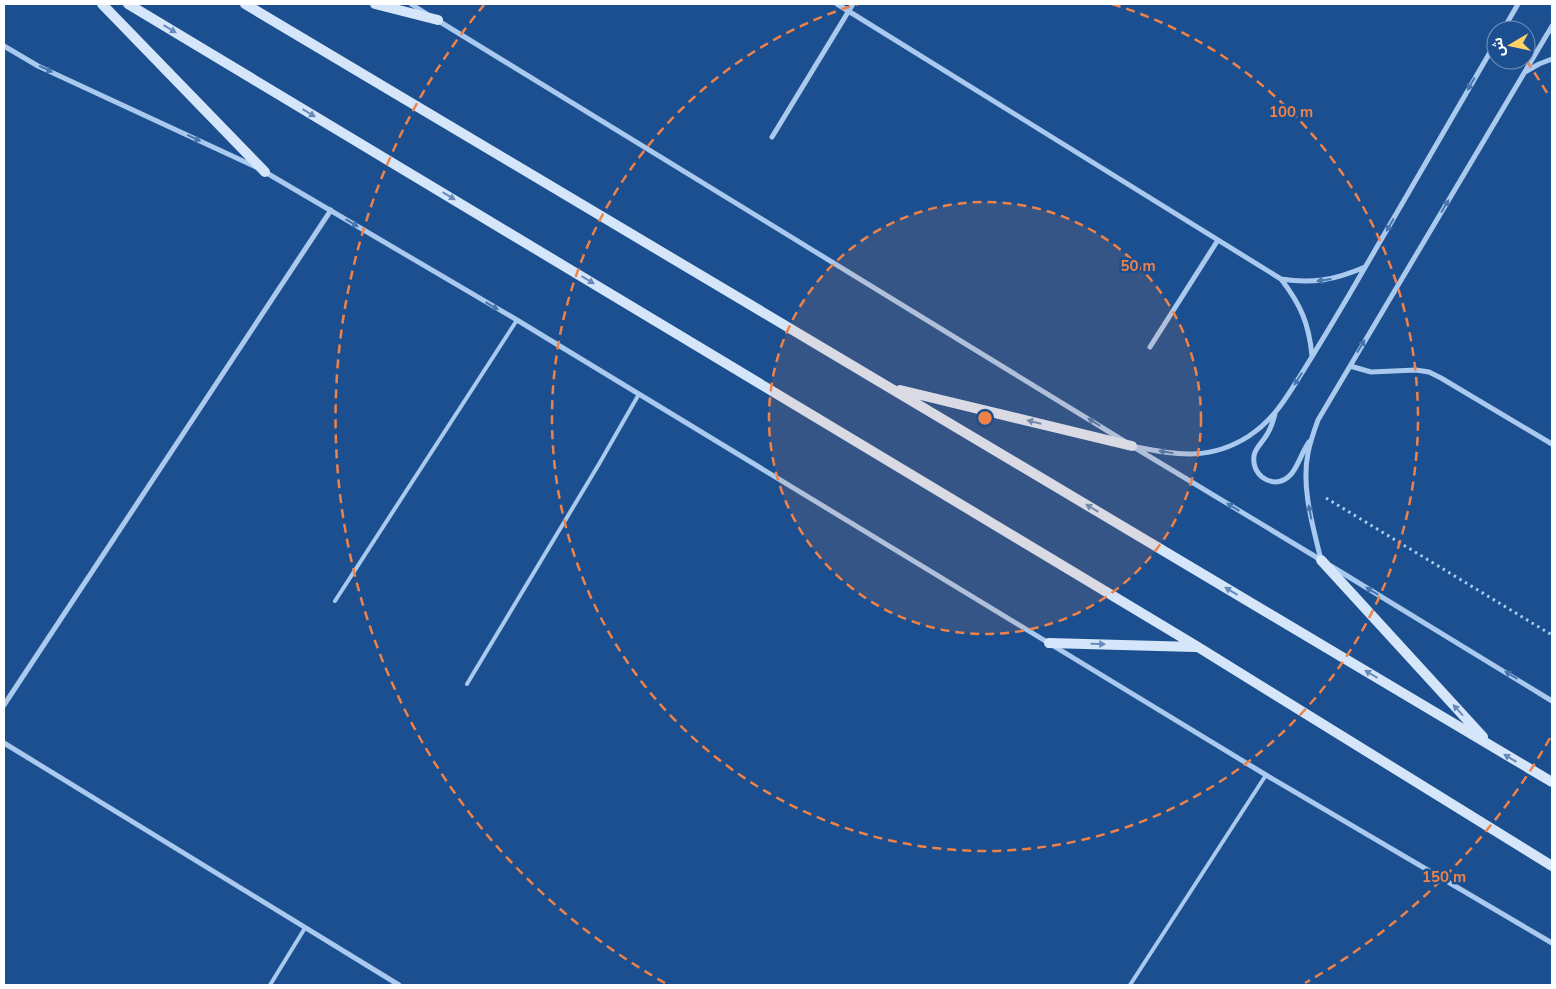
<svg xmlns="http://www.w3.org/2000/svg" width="1556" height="989" font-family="'Nunito Sans','Noto Sans Arabic',sans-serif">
<rect width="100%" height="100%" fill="#1b4f8f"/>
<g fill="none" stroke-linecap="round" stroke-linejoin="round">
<path stroke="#a9c9ee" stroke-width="3" stroke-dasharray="2.5 4" stroke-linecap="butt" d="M1326 498 1552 635"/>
<path stroke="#a9c9ee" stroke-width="4" d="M335 601 517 320
M467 684 599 464 639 394
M270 985 305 928
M1130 985 1266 775"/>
<path stroke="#a9c9ee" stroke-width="5" d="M411 4 427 14
M837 4 1281 279C1301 305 1309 324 1312 356
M437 20 1124 441
M1503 30 1518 4
M4 46 38 66 258 168
M1525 72 1539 64 1552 59
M772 137 853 4
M265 172 517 320 1266 775 1552 943
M1281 279C1312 284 1335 280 1365 267
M1150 347 1218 240
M1350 366 1371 372 1416 370 1429 372 1441 378 1552 444
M1275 414C1273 422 1271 429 1266 436 1262 443 1255 448 1254 456 1253 464 1256 472 1262 477 1266 480 1271 482 1276 482 1296 481 1299 455 1309 442
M1132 446 1321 560
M1136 447C1178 455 1210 461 1249 436 1273 420 1285 400 1300 376 1317 349 1333 322 1349 295 1398 211 1447 126 1496 42
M1321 560C1313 526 1301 488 1308 453 1310 442 1314 431 1318 420L1552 26
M1331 566 1552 701
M4 705 331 210
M4 743 399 985"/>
<path stroke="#d6e6fa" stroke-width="10" d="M102 4 265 172
M128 4 1198 647 1552 866
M245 4 1552 782
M375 4 438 20
M900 390 1132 446
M1321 560 1483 737
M1049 643 1195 647"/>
</g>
<defs><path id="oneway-solid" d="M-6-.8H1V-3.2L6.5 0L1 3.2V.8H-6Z" transform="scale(1.25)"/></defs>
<g fill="#668bba">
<use href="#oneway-solid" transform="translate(170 29) rotate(31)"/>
<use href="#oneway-solid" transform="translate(309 113) rotate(31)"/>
<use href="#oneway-solid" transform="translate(449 196) rotate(31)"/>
<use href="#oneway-solid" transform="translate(588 280) rotate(31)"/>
<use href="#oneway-solid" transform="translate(1034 422) rotate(-166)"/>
<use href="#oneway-solid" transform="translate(1092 508) rotate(-149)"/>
<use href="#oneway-solid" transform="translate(1231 591) rotate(-149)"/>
<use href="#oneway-solid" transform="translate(1098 644) rotate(2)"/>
<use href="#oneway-solid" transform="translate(1371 674) rotate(-149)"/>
<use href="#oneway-solid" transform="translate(1458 710) rotate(-132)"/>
<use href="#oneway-solid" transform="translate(1510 758) rotate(-149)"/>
</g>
<g fill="#4674ac">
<use href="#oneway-solid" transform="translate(46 69) rotate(25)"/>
<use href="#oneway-solid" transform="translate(1471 84) rotate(120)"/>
<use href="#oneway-solid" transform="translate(194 138) rotate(25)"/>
<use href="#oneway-solid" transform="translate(1445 206) rotate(-59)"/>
<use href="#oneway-solid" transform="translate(352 223) rotate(31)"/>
<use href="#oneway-solid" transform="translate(1390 225) rotate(120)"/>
<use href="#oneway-solid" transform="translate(1324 280) rotate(172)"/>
<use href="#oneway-solid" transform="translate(492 306) rotate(31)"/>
<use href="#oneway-solid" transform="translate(1361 346) rotate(-59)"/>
<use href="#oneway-solid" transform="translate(1298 379) rotate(123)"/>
<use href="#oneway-solid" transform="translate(1094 422) rotate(-148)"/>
<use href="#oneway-solid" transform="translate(1166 452) rotate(-171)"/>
<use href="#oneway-solid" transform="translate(1233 507) rotate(-149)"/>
<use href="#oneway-solid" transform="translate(1310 512) rotate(-101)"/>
<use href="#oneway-solid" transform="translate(1372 591) rotate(-149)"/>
<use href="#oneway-solid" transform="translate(1511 675) rotate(-149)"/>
</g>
<circle cx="985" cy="418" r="216" fill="#ee8249" fill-opacity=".12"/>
<g fill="none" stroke="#ee8249" stroke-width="2.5" stroke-dasharray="9 6">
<circle cx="985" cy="418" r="216"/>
<path d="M1112 4A433 433 0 1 1 858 4"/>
<path d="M1550 738A649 649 0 0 1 1305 983M665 983A649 649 0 0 1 484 5M1526 60A649 649 0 0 1 1550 98"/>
</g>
<circle cx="985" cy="418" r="8" fill="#ee8249" stroke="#1b4f8f" stroke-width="2.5"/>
<g font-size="15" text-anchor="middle" font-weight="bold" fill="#ee8249" stroke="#1b4f8f" stroke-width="5" stroke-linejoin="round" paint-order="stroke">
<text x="1291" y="117">100 m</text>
<text x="1138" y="271">50 m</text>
<text x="1444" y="882">150 m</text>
</g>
<rect width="1556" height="989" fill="none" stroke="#ffffff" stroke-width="10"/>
<g transform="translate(1511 45) rotate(261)"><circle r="24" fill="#1b4f8f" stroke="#7695bc"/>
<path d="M0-4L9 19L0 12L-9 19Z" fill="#ffd166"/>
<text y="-8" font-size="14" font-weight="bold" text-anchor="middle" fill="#ffffff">ش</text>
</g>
</svg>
